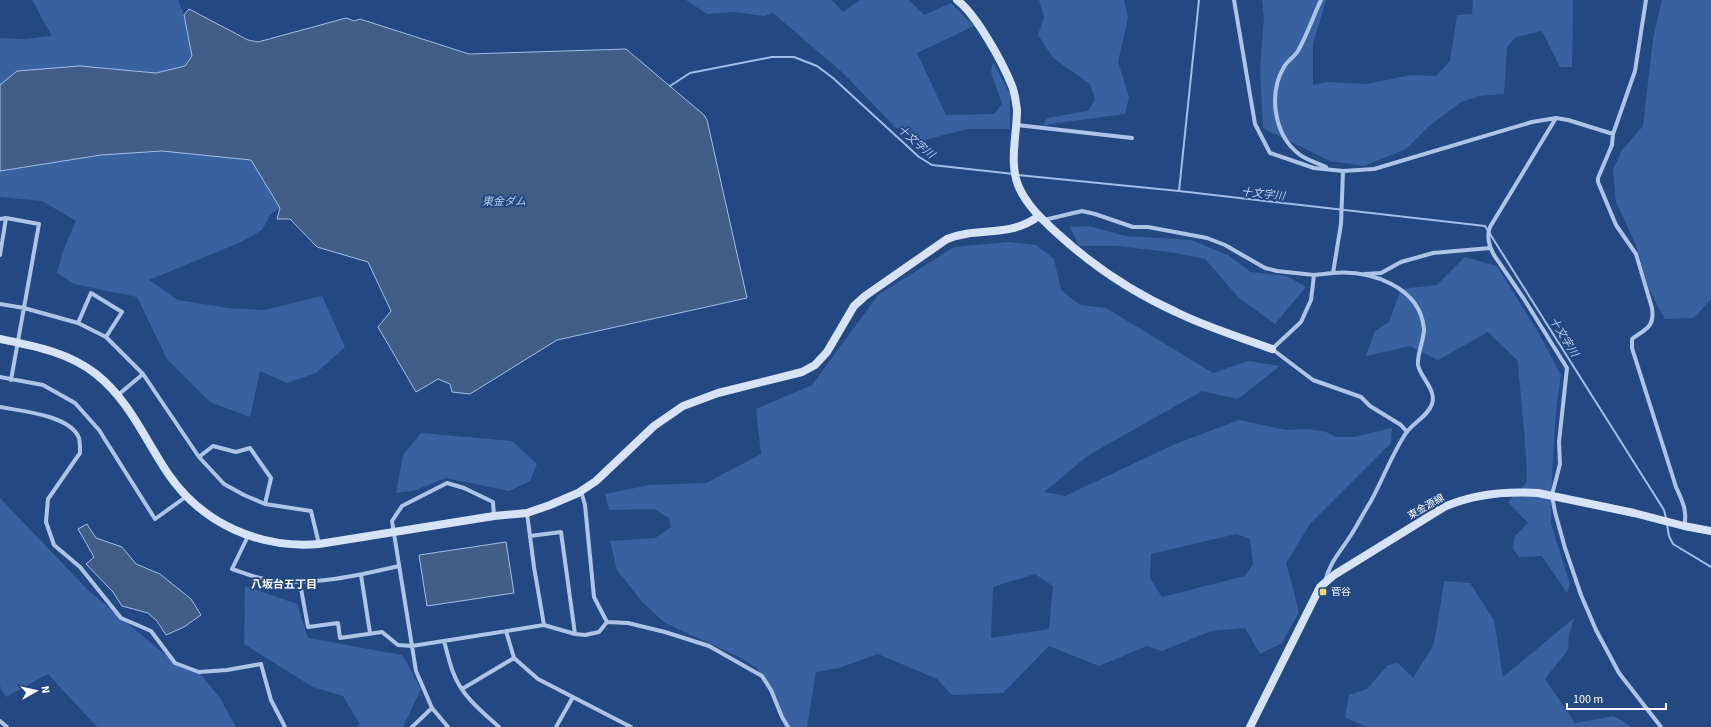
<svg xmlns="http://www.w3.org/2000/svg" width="1711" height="727" font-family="'Source Sans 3','Noto Sans JP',sans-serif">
<rect width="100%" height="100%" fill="#244882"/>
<path fill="#3961a0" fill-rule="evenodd" d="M32 0H178L184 15 192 56 185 66 156 73 80 66 17 71 0 85V38L25 39 52 36Z
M686 0H832L843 12 860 0H909L924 15 951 3 974 26 917 53 946 115 994 114 1002 104 991 72 993 62 1010 94V129H967L921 141 895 127 843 73 773 13 764 16 734 12 707 14Z
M1039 0H1124L1128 18 1118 62 1129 97 1125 114 1043 125 1047 118 1088 111 1095 99 1090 84 1053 58 1038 35 1044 17Z
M1262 0H1326L1313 44V85L1326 82 1367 84 1411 75 1436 76 1450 61 1457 15 1472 14 1473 0H1573L1572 67H1560L1542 31 1516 37 1507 47 1504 94 1479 96 1461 102 1428 127 1406 149 1364 166 1330 161 1263 128 1260 70 1264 18Z
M1662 0H1711V299L1694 318 1665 319 1649 289 1636 245 1616 202 1613 170 1622 150 1643 126 1653 39Z
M162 151 252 160 280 208 270 215 262 230 241 242 149 280 178 300 228 308 265 310 322 296 345 347 316 373 287 383 260 371 250 417 210 402 167 359 137 297 74 284 57 273 63 251 76 221 42 201 0 197V171L101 155Z
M1088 226 1125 236 1191 240 1228 255 1251 272 1287 276 1306 287 1275 324 1239 298 1205 259 1170 252 1117 246H1079L1070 227Z
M1008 242 1036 245 1054 259 1061 290 1080 305 1106 308 1213 373 1248 361 1280 366 1238 399 1202 391 1089 455 1044 492 1065 496 1173 445 1239 420 1286 430 1308 429 1326 432 1336 437H1354L1392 428 1391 443 1310 524 1286 563 1299 612 1282 643 1260 654 1245 628 1211 631 1162 651 1147 646 1099 666 1049 646 1003 693 952 695 937 679 878 654 839 668 816 672 807 727H788L757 668 737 656 665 623 643 603 617 570 610 541 655 538 671 527 669 518 654 509 609 510 605 494 650 485 706 483 761 454 756 409 812 385 878 295 954 247ZM1236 534 1250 539 1253 564 1245 576 1162 597 1150 578 1151 554ZM1035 574 1053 586 1049 629 991 638 993 587Z
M1465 257 1497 266 1537 330 1561 375 1556 412 1552 474 1551 524 1570 584 1567 593 1542 556 1519 557 1513 549 1515 536 1528 523 1508 502 1527 482C1526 442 1521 402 1518 361L1488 332 1438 360 1410 346 1366 356 1375 331 1389 322 1401 289 1437 285Z
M421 433 512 441 537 464 530 481 509 491 446 478 416 490 396 493 403 455Z
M0 498 89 591 175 663 199 672 220 698 236 727H97L48 674 6 697 0 686Z
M1444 581 1470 583 1494 620 1503 677 1574 618 1569 635 1568 650 1545 679 1575 723 1614 716 1632 727H1366L1345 717 1349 695 1367 689 1388 665 1398 663 1413 678 1433 646 1437 627Z
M245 586 297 604 308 638 402 655 421 689 403 727H356L360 724 343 696 313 687 244 644Z"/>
<path fill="#425d87" stroke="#a1bee8" d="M189 9 248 40 258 42 346 18 354 21 360 19 469 54 626 49 704 115 707 120 747 298 557 340 470 394 452 392 450 384 438 379 416 392 378 327 391 311 368 262 317 247 290 219H277L280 208 251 160 162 151 101 155 0 171V85L17 71 80 66 156 73 185 66 192 56 184 15Z
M87 524 96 538 122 547 136 564 160 574 191 599 201 615 184 627 166 635 157 621 148 613 122 606 113 592 86 564 94 557 78 529Z
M506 542 514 593 427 606 419 555Z"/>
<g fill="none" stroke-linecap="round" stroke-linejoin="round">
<path stroke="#a1bee8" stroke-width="2" d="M670 86 690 73 772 57H794L817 66 833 78 919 157 932 165 1014 174
M1018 175 1179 191 1485 226 1664 510 1666 518
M1179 191 1199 0
M1667 524 1669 536 1673 544 1711 567"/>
<path stroke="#acc4e7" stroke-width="4" d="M1234 0 1255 124 1270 153 1314 168 1343 171 1374 169 1532 122 1556 118 1568 120 1613 134
M1321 0C1313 17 1307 35 1298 51 1294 57 1287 61 1284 67 1268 94 1274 135 1299 154 1306 160 1318 163 1326 167
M1646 0 1635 71 1613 134 1612 145 1598 178V182L1616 225 1636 254 1652 308C1655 328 1645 329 1632 339V348L1676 487C1682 500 1688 512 1684 526
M1556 118 1490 227C1486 237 1489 246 1494 255L1524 299 1567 368 1559 442 1560 464 1552 495 1555 512 1565 548 1581 595 1596 630 1619 673 1661 727
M1017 125 1132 138
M0 219 6 218 39 224 11 380
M1044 220 1082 211 1095 214 1133 227H1148L1207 238 1225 245 1265 268 1277 271 1314 275 1333 273
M0 255 6 218
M1364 274 1381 273 1401 262 1433 253 1490 248
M1314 275 1311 300 1301 322 1272 349 1313 380 1361 397 1370 406 1401 425 1407 432
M0 304 24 308 78 323 106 337 143 374 199 457 224 484 244 495 265 504 311 511 319 544
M78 323 91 293 122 312 106 337
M0 377 43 385 75 403 99 430 155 519 187 496
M118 395 143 374
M0 407C21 411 70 415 79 438 80 442 80 449 80 453L48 499 46 522 54 545 80 567 121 618 151 631 175 663 199 672 227 670 261 664 271 700 285 727
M199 457 213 446 236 452 250 448 271 478 265 504
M581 491 585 505 594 597 607 622
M527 513 534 567 544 625
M248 536 232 569C244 573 256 578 268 580 312 586 356 576 399 566
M530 536 561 532 575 634
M361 575 370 633
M1325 582C1329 563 1341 551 1351 535 1358 524 1364 512 1371 501 1383 479 1392 454 1406 433 1413 423 1428 416 1432 404 1437 390 1420 377 1418 365 1417 353 1424 341 1424 329 1420 286 1370 270 1333 273L1341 224 1343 171
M300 583 308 627 338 623 340 638 382 632 398 645 412 646 544 625 575 634 585 635 599 632 607 622
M607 622 628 623 665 632 709 646 762 676 771 690 782 717 788 727
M506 631 514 658 538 679 631 727
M444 641C447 651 449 662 453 672 461 695 481 711 499 727
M462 689 514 658
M0 721 7 727
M412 727 432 708
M448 727 432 708 416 671 392 521 402 506 447 483 464 488 493 502 494 516
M556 727 573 697"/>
<path stroke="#d6e2f6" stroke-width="8" d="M957 0C976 14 1003 63 1012 86 1015 93 1016 103 1017 110 1017 134 1009 162 1018 185 1026 205 1043 220 1058 234 1093 266 1132 292 1176 312 1206 327 1240 337 1272 349
M0 339C34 346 68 352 96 374 130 401 145 440 169 475 203 524 260 549 319 544L494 516 527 513 550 505 578 493 596 481 654 426 683 406 718 393 802 372 815 365 827 352 854 306 865 296 947 239C979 226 1007 239 1039 216
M1250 727 1320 587 1334 575 1444 507C1473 494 1507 491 1538 493L1634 513 1684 526 1711 531"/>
</g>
<rect fill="#f1d370" stroke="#244882" stroke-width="1.5" x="1319" y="588" width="8" height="8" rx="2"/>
<g text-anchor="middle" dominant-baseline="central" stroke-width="4" stroke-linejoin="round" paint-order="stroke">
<g font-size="10" fill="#fff" stroke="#244882">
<text transform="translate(1426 507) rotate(-30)">東金源線</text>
</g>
<g font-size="10" fill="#fff" stroke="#244882" text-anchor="start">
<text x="1331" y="592">菅谷</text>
</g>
<g font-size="11" font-style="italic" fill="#b8ceef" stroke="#244882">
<text transform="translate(916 142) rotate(40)">十文字川</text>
<text transform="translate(1263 194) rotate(6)">十文字川</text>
<text x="504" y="201">東金ダム</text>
<text transform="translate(1564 337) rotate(58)">十文字川</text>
</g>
<g font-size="11" font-weight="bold" fill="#fff" stroke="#244882">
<text x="284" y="584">八坂台五丁目</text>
</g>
</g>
<g transform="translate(36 691) rotate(82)" stroke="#244882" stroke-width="3" paint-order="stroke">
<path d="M0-3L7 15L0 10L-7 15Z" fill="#ffffff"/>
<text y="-6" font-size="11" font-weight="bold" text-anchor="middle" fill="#ffffff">N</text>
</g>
<path d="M1567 703v6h99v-6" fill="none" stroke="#ffffff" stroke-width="2"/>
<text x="1573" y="703" font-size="12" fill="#ffffff" stroke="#244882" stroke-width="3" paint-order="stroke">100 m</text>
</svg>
